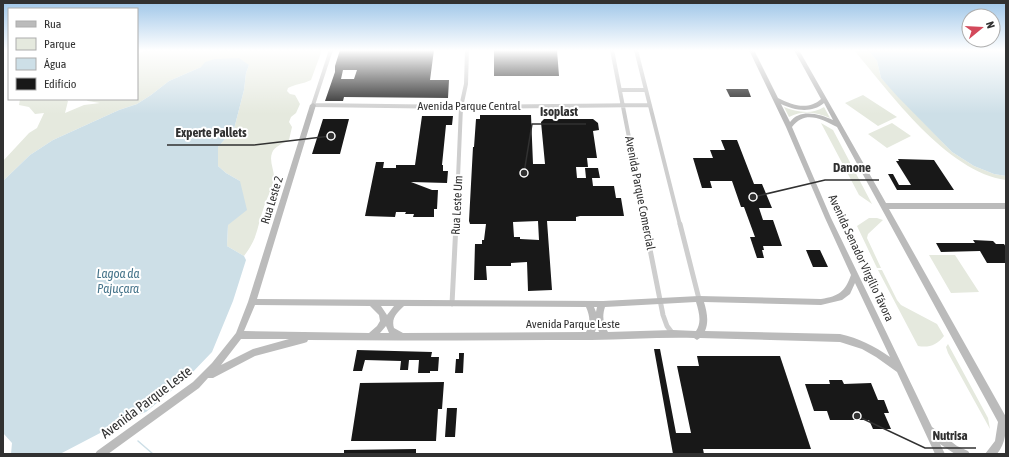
<svg xmlns="http://www.w3.org/2000/svg" width="1009" height="457" font-family="'Asap Condensed',sans-serif">
<rect width="100%" height="100%" fill="#fff"/>
<path fill="#e5e9de" d="M145 50H322L311 80C303 84 295 84 288 88L287 91 290 94 295 95 300 104 296 113 291 117 289 122 292 127 289 140C283 143 274 147 272 153 269 161 274 169 274 178 272 190 266 199 263 210 256 231 258 237 244 256L227 246 228 225 240 181 226 173 218 166V147L234 129 244 90 246 73 249 65 201 67 169 81 151 95 137 104 119 110 53 140 30 155 3 181V161L29 133 37 128 44 113 35 114 29 107 19 105 20 99H65L68 101 65 113 84 105 100 103 88 101 85 99H137V55Z
M854 50 869 51 877 61 881 78 952 152 974 166 994 174 1006 176V180C947 172 890 93 854 50Z
M863 95 897 117 878 126 845 103Z
M784 107C796 112 812 115 824 107L830 118C816 112 803 110 789 117Z
M821 123 833 130 872 204 859 195Z
M892 123 911 136 887 148 868 134Z
M869 218H877L883 220 868 234 867 238 881 268H877L857 226Z
M929 255H955L979 292 951 293Z
M878 270H882L897 300 901 305 937 324 944 336C937 345 929 348 918 346Z
M948 344 988 418 990 429 948 353 946 347Z"/>
<path fill="#cddfe7" d="M868 50H1006V176L994 174 974 166 952 152 897 96 881 78 877 61Z
M239 58 249 65 246 73 244 90 234 129 218 147V166L226 173 240 181 247 210 228 225 227 246 244 256 246 260 233 301 212 352 188 377 146 412 125 420 60 454H11L12 443 3 433V181L30 155 53 140 119 110 137 104 151 95 169 81 201 67 205 62 215 59Z"/>
<g fill="none" stroke-linecap="round" stroke-linejoin="round">
<path stroke="#cddfe7" stroke-width="1.5" d="M138 441 153 454"/>
</g>
<path fill="#181818" fill-rule="evenodd" d="M340 50H434L430 80H449L448 98 344 97 343 101H325L335 72V66ZM343 70H357L354 79H341Z
M494 50H557L559 76H494Z
M726 89H748L751 97H730Z
M480 115H531L533 164H545L541 122 544 119H593L598 123 599 130 593 131 597 158H587L588 167H576L577 178H586L585 168H598L600 178H592L593 186H614L616 198H621L624 216H580L576 217V221H547L552 290 528 291 527 262 511 263V266H486L487 280H474L475 244H482V240H484L486 224H470L469 221 473 147H474L476 119H480ZM538 221 539 240 520 239V237H514L513 222Z
M422 116H453L452 125H446L442 165H443V171H448L447 183 411 182 432 190H438L437 209H434V217H413L414 214H405L406 212H396L395 217 365 216 376 162H384L383 168H396V165H415Z
M323 119H349L340 154H312Z
M721 140H737L754 184H762L772 208H759L763 220H773L782 246H763L764 250H762L764 258H757L750 237H755L744 207H741L732 181H710L712 188H702L693 158H713L710 150H725Z
M898 159 934 160 954 190H897L888 174H893L899 185H911L896 161H899Z
M973 240 993 241 996 244H1004L1006 247V263H987L980 251 941 252 936 243H975Z
M806 250H820L828 267H813Z
M654 349H660L676 433H691L677 366H699L697 356H780L811 449H703L704 454H673Z
M357 350 432 352 431 357H439L438 371H430V373H418L419 360H409L408 370H400L401 361 365 360 362 371H353Z
M459 353H464L463 373H455L456 359H459Z
M829 380H842L844 384 871 383 878 400H884L889 413H884L891 429H873L869 420H830L827 411H814L805 384H830Z
M444 382 442 409H438L436 441H351L360 383Z
M447 408H457L455 437H445Z
M416 449V454H344V450Z"/>
<g fill="none" stroke-linecap="round" stroke-linejoin="round">
<path stroke="#cecece" stroke-width="4" d="M331 50 313 105 461 107 650 105
M612 50 646 225
M636 50 680 225
M621 90H646
M456 225 461 107 466 84 467 50"/>
<path stroke="#cecece" stroke-width="5" d="M645 224 663 315 667 326 673 334
M680 224 699 299
M452 304 456 224"/>
<path fill="#bbb" fill-rule="evenodd" d="M749 50H754L778 98C792 105 808 111 821 99L794 50H799L886 203H1006V209H889L1006 417C1006 431 1006 443 997 454H985L995 441 998 422 837 127C821 119 805 110 792 127L831 218 932 427 957 446 968 451 970 454H955L940 444 945 454H935L897 372 876 357 862 349 840 342 700 338 697 340 694 338C659 337 625 340 591 340 496 340 402 341 308 340L307 342 304 343 255 356 213 378H208L199 388 108 454H95L97 451 193 382 212 363 236 333 248 302 310 105 313 103 316 105 257 299 603 301 699 296 821 299C839 296 845 292 851 275L825 218 786 127ZM824 103 833 120C820 114 800 108 790 122L781 104C794 110 811 114 824 103ZM855 283 890 357C874 346 859 338 840 334L705 331C709 322 707 312 704 302L821 305 842 300 850 294ZM696 302C699 312 702 322 696 331L673 330 608 332C603 324 602 316 605 307ZM255 305 370 306 379 315 380 321 377 326 369 333 244 331ZM381 306H394L387 315ZM404 306 586 307C590 316 591 324 586 332L403 333 394 328C391 318 397 313 404 306ZM594 307H597L596 312ZM386 326 389 333H380ZM597 326 599 332H595ZM241 339H289L253 349 221 365Z"/>
</g>
<linearGradient id="sky" x2="0" y2="1"><stop stop-color="#9dc5e8"/><stop offset="0.44" stop-color="#fff"/><stop offset="1" stop-color="#fff" stop-opacity="0"/></linearGradient>
<rect width="1009" height="114" fill="url(#sky)"/>
<g text-anchor="middle" dominant-baseline="central" stroke-width="4" stroke-linejoin="round" paint-order="stroke">
<g font-size="12" fill="#313131" stroke="#fff">
<text x="469" y="106">Avenida Parque Central</text>
<text transform="translate(640 193) rotate(79)">Avenida Parque Comercial</text>
<text transform="translate(272 200) rotate(-73)">Rua Leste 2</text>
<text transform="translate(457 205) rotate(-87)">Rua Leste Um</text>
<text transform="translate(861 258) rotate(65)">Avenida Senador Virgílio Távora</text>
<text x="573" y="324">Avenida Parque Leste</text>
</g>
<g font-size="13" font-style="italic" fill="#47758b" stroke="#fff">
<text x="118" y="273">Lagoa da<tspan x="118" dy="15">Pajuçara</tspan></text>
</g>
<g font-size="14" fill="#313131" stroke="#fff">
<text transform="translate(146 402) rotate(-37)">Avenida Parque Leste</text>
</g>
</g>
<path fill="none" stroke="#313131" stroke-width="1.5" d="M524 173L532 124H586M331 136L254 145H167M753 197L825 180H879M857 416L925 448H976"/>
<g fill="#313131" stroke="#fff" stroke-width="1.5">
<circle cx="524" cy="173" r="4"/>
<circle cx="331" cy="136" r="4"/>
<circle cx="753" cy="197" r="4"/>
<circle cx="857" cy="416" r="4"/>
</g>
<g font-size="13" text-anchor="middle" font-weight="bold" fill="#313131" stroke="#fff" stroke-width="4" stroke-linejoin="round" paint-order="stroke">
<text x="559" y="116">Isoplast</text>
<text x="211" y="137">Experte Pallets</text>
<text x="852" y="172">Danone</text>
<text x="950" y="440">Nutrisa</text>
</g>
<rect width="1009" height="457" fill="none" stroke="#313131" stroke-width="8"/>
<rect x="8" y="8" width="130" height="92" fill="#ffffff" stroke="#adadad"/>
<rect x="16" y="21" width="20" height="6" fill="#bbbbbb" stroke="#adadad"/>
<text x="44" y="28" font-size="12" fill="#313131">Rua</text>
<rect x="16" y="38" width="20" height="12" fill="#e5e9de" stroke="#adadad"/>
<text x="44" y="48" font-size="12" fill="#313131">Parque</text>
<rect x="16" y="58" width="20" height="12" fill="#cddfe7" stroke="#adadad"/>
<text x="44" y="68" font-size="12" fill="#313131">Água</text>
<rect x="16" y="78" width="20" height="12" fill="#181818" stroke="#adadad"/>
<text x="44" y="88" font-size="12" fill="#313131">Edifício</text>
<g transform="translate(981 28) rotate(72)"><circle r="19" fill="#ffffff" stroke="#adadad"/>
<path d="M0-3L7 15L0 10L-7 15Z" fill="#d3495b"/>
<text y="-6" font-size="11" font-weight="bold" text-anchor="middle" fill="#313131">N</text>
</g>
</svg>
